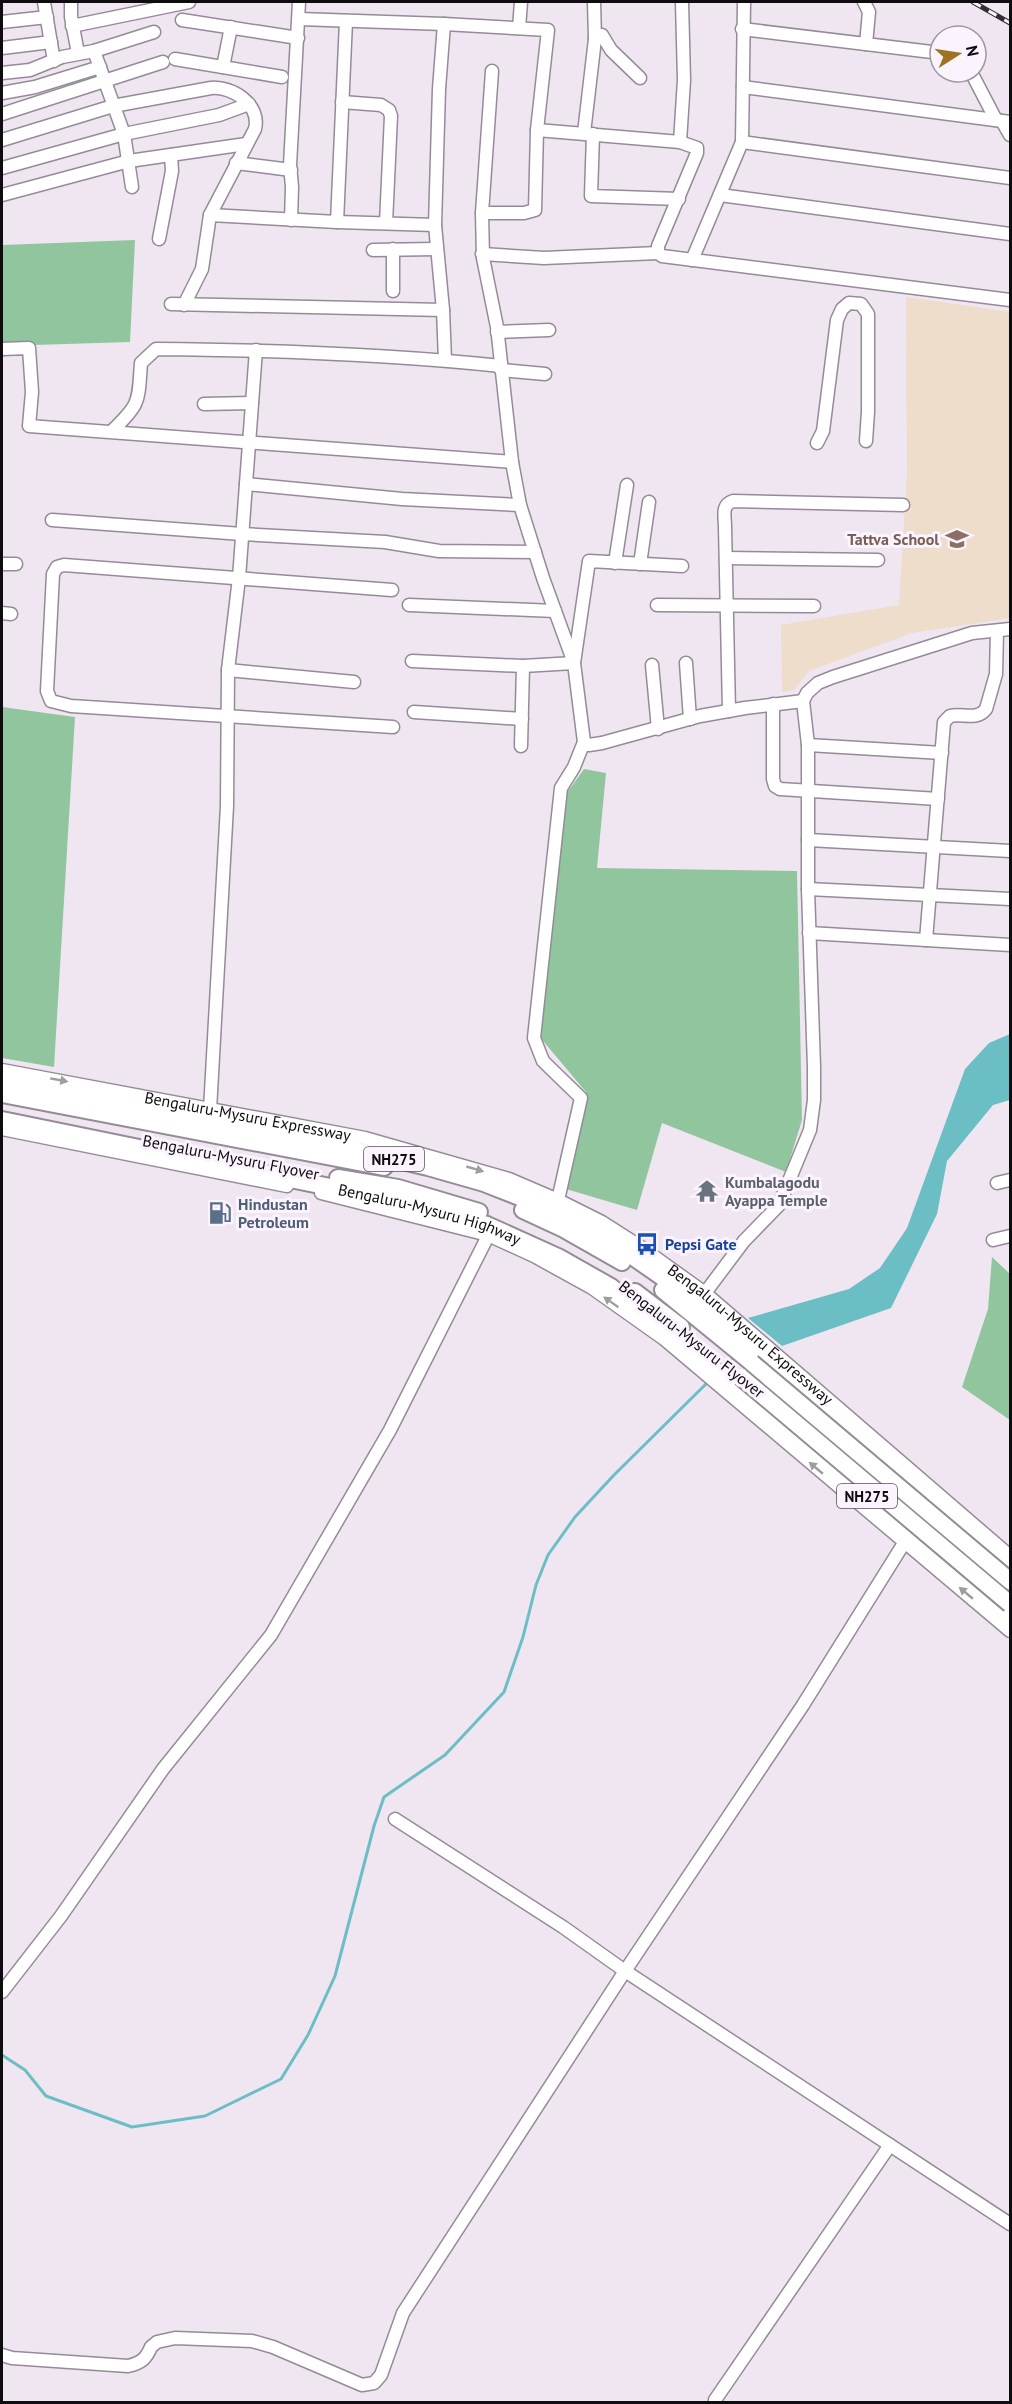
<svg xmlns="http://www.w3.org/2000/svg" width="1012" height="2404" font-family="'PT Sans',sans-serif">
<rect width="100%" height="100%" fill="#efe6f2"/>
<path fill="#edddca" d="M906 297 1010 312V618L912 633 809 671 794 690 782 692 781 625 899 605 907 473Z"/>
<path fill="#90c59e" d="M135 240 130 342 2 346V245Z
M2 707 75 717 54 1067 2 1058Z
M584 769 606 773 597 868 797 871 802 1120 786 1172 662 1123 637 1210 566 1189 586 1092 539 1036 566 794Z
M992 1257 1010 1274V1420L962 1387 988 1309Z"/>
<path fill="#6bbec4" d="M1010 1034V1100L993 1105 947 1161 937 1214 891 1308 782 1346 748 1318 849 1289 880 1268 907 1228 965 1069 989 1043Z"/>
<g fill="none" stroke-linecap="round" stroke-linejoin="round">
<path stroke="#6bbec4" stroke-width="3" d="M722 1368 735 1356
M2 2055 25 2070 46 2096 132 2127 205 2116 281 2079 308 2035 335 1976 374 1826 384 1797 445 1755 504 1692 523 1637 536 1585 548 1555 575 1517 614 1475 709 1381"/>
<g stroke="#948b97" stroke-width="15">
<g id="minor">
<path d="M44 2 54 61"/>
<path d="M71 2V17L78 53"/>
<path d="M864 2 869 12 866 44"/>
<path d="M299 19 444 24 548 30 537 130 535 210 524 213H482"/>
<path d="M182 20 298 38"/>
<path d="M2 22 47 17"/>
<path d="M444 24 439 89 435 225 443 310 445 360"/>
<path d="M72 26 189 2"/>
<path d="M519 28 521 2"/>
<path d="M742 29 940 53"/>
<path d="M595 39 602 35 611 50 640 78"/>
<path d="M2 48 51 42"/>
<path d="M94 51 124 134 132 187"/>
<path d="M175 59 282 77"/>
<path d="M223 67 231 27"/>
<path d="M492 71 482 213 483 258 497 327 512 462 520 505 543 578 574 663 584 742 589 745 602 743 700 716 745 708 803 701"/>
<path d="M971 72 996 120"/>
<path d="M2 73 30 70 62 57 94 51 154 32"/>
<path d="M743 87 1010 122"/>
<path d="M2 93 35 87 100 67"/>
<path d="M342 102 381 105 389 110 391 116 386 223"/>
<path d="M2 114 163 62"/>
<path d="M1002 121 1010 135"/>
<path d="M537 130 680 142 697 148V153L658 246V253L662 256 1010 300"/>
<path d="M584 133 595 39 594 2"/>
<path d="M593 134 591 196 679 199"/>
<path d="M2 140 113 106 211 88C233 86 261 105 255 129L210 215 202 269 184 305"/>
<path d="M680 142 684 80 682 2"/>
<path d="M742 142 1010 178"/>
<path d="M236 163 291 170"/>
<path d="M2 168 124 134 219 115 249 104"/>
<path d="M2 195 129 161 246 144"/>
<path d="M720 195 1010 234"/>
<path d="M210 215 337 222 435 225"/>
<path d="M291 220 292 187 290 165 299 2"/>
<path d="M337 222 346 21"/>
<path d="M159 239 172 171 171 155"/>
<path d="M393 249V291"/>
<path d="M373 250 436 249"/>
<path d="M482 254 544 258 658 253"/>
<path d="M692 260 742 142 744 2"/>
<path d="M171 304 443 310"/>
<path d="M497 332 549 330"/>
<path d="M2 349 29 348 32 392 29 426 512 462"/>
<path d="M501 370 545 374"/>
<path d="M204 404 252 403"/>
<path d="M112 431C141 403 138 402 141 363L156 349C271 350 386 354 501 366"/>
<path d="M817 443 823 431 837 320 842 309 849 303 861 304 868 314V412L866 441"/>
<path d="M246 484 402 499 520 505"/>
<path d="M52 520 242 534 385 542 439 551 535 552"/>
<path d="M726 558 878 560"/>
<path d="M615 563 627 485"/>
<path d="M2 564H16"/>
<path d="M640 564 649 502"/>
<path d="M392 590 64 565 57 567 53 574 47 691 51 701 71 706 393 727"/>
<path d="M409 605 555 611"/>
<path d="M657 605 814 606"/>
<path d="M2 613 11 614"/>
<path d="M412 661 523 666 574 663 589 561 682 566"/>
<path d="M686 663 690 719"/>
<path d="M652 665 658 729"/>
<path d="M228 670 354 682"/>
<path d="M773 704V779L775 786 780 789 938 799"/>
<path d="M729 711 725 527C725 516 721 505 733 501L903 505"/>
<path d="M414 712 522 719"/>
<path d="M808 745 942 753"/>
<path d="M521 746 523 666"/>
<path d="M808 840 1010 851"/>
<path d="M808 889 1010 899"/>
<path d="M809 933 1010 945"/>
<path d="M926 940 944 722 950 716C963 713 977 721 986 709L996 674 997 631"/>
<path id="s1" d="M2 1070 365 1138 509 1179 558 1200 602 1222 638 1245 705 1293 1010 1556"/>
<path d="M210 1110 227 806 228 670 239 578 256 350"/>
<path d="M2 1129 287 1186"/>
<path d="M997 1183 1010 1180"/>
<path d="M321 1193 488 1235 534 1256 592 1288 664 1339 1010 1631"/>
<path d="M558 1200 581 1098 543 1061 534 1038 561 788 574 767 584 742"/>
<path d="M993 1240 1010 1236"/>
<path d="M705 1293 744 1241 779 1205 810 1130 814 1100V1067L808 889V745L803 701 807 693 818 683 833 677 972 633 1010 629"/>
<path d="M395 1819 563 1927 625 1971 1010 2224"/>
<path d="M2 1992 61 1916 163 1769 271 1635 390 1430 492 1228"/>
<path d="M2 2355 12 2358 128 2366C141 2363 146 2359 151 2347L157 2342 175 2338 252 2341 273 2347 362 2385 374 2383 381 2375 403 2313 625 1971 803 1705 914 1527"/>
<path d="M715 2402V2400L890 2145"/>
</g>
</g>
<g stroke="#948b97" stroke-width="20">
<g id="highway">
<path d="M2 1082 338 1146 428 1167 484 1183 555 1211 606 1238 701 1304 1010 1568"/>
<path d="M2 1094 384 1167"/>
<path id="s2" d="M2 1120 408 1203 487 1225 558 1257 611 1287 677 1339 977 1587 1010 1618"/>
<path d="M338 1178 398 1188 479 1212"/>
<path d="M523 1210 564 1229 622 1262"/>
<path d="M663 1290 750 1361"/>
<path d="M635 1292 681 1327"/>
</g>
</g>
<use href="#minor" stroke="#fff" stroke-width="12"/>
<use href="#highway" stroke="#fff" stroke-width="16"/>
<g stroke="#322e33" stroke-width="5">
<path id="rail" d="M973 2 1010 23"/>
</g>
<use href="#rail" stroke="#fbf4fe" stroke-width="3" stroke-dasharray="9" stroke-linecap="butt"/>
<g stroke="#948b97" stroke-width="20" stroke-linecap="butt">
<path id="highway-bridge" d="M752 1363 1010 1581
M741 1377 1010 1604"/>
</g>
<use href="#highway-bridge" stroke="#fff" stroke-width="16"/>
</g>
<defs><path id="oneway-solid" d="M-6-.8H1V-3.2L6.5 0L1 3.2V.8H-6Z" transform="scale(1.5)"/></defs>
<g fill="#9f9e9f">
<use href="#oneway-solid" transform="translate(59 1080) rotate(10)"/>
<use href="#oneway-solid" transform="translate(475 1169) rotate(16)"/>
<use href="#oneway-solid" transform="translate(611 1302) rotate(-145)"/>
<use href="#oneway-solid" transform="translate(816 1468) rotate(-140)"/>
<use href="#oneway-solid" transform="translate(966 1593) rotate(-140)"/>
</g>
<defs>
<g id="school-bare" transform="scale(1.8)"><path d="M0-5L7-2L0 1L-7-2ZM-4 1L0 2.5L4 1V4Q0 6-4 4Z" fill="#8d6e63" stroke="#fbf4fe" stroke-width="2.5" paint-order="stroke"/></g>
<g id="temple-bare" transform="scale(1.8)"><path d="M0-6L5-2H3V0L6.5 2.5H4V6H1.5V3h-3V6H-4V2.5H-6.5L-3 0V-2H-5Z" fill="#6b7280" stroke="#fbf4fe" stroke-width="2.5" paint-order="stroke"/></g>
<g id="fuel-bare" transform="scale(1.8)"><path d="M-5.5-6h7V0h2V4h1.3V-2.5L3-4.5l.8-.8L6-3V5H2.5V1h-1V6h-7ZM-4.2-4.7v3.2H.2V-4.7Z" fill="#5c6f8a" stroke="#fbf4fe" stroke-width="2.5" paint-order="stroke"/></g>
<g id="bus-bare" transform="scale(1.8)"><path d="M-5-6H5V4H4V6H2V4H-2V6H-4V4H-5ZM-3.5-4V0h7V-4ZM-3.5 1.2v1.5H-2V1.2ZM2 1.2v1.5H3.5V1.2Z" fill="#1a4fb4" stroke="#fbf4fe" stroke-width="2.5" paint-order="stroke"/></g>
</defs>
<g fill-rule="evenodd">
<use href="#school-bare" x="957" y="539"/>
<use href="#temple-bare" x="707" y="1191"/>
<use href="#fuel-bare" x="220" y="1213"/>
<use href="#bus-bare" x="647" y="1244"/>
</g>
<g text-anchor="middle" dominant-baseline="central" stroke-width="6" stroke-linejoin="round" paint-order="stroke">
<g fill="#fbf4fe" stroke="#565257" stroke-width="1.5">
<rect x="364" y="1147" width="60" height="24" rx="4.5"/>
<rect x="837" y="1484" width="60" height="24" rx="4.5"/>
</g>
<g font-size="15" font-weight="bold" fill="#0f0c10">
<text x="394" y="1159">NH275</text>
<text x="867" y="1496">NH275</text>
</g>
<g font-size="16" font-weight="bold" fill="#785e54" stroke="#fbf4fe" text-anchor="end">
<text x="939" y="539">Tattva School</text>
</g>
<g font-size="16" fill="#0f0c10" stroke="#fbf4fe">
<text stroke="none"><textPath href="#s1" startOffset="250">Bengaluru-Mysuru Expressway</textPath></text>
<text transform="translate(231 1157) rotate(11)">Bengaluru-Mysuru Flyover</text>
<text stroke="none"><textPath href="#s2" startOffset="438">Bengaluru-Mysuru Highway</textPath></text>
<text stroke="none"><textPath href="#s1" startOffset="808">Bengaluru-Mysuru Expressway</textPath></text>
<text transform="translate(692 1339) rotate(38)">Bengaluru-Mysuru Flyover</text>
</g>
<g font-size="16" font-weight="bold" fill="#5b616d" stroke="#fbf4fe" text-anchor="start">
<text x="725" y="1182">Kumbalagodu<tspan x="725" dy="18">Ayappa Temple</tspan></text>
</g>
<g font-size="16" font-weight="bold" fill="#4e5e75" stroke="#fbf4fe" text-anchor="start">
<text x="238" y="1204">Hindustan<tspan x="238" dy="18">Petroleum</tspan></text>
</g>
<g font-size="16" font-weight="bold" fill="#164399" stroke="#fbf4fe" text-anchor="start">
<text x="665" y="1244">Pepsi Gate</text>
</g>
</g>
<rect width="1012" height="2404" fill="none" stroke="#0f0c10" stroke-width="6"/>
<g transform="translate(958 54) rotate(78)"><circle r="28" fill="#fbf4fe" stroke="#9d979f" stroke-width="1.5"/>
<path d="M0-4.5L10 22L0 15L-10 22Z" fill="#9d7322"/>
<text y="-9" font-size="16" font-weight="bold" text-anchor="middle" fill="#0f0c10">N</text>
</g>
</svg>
